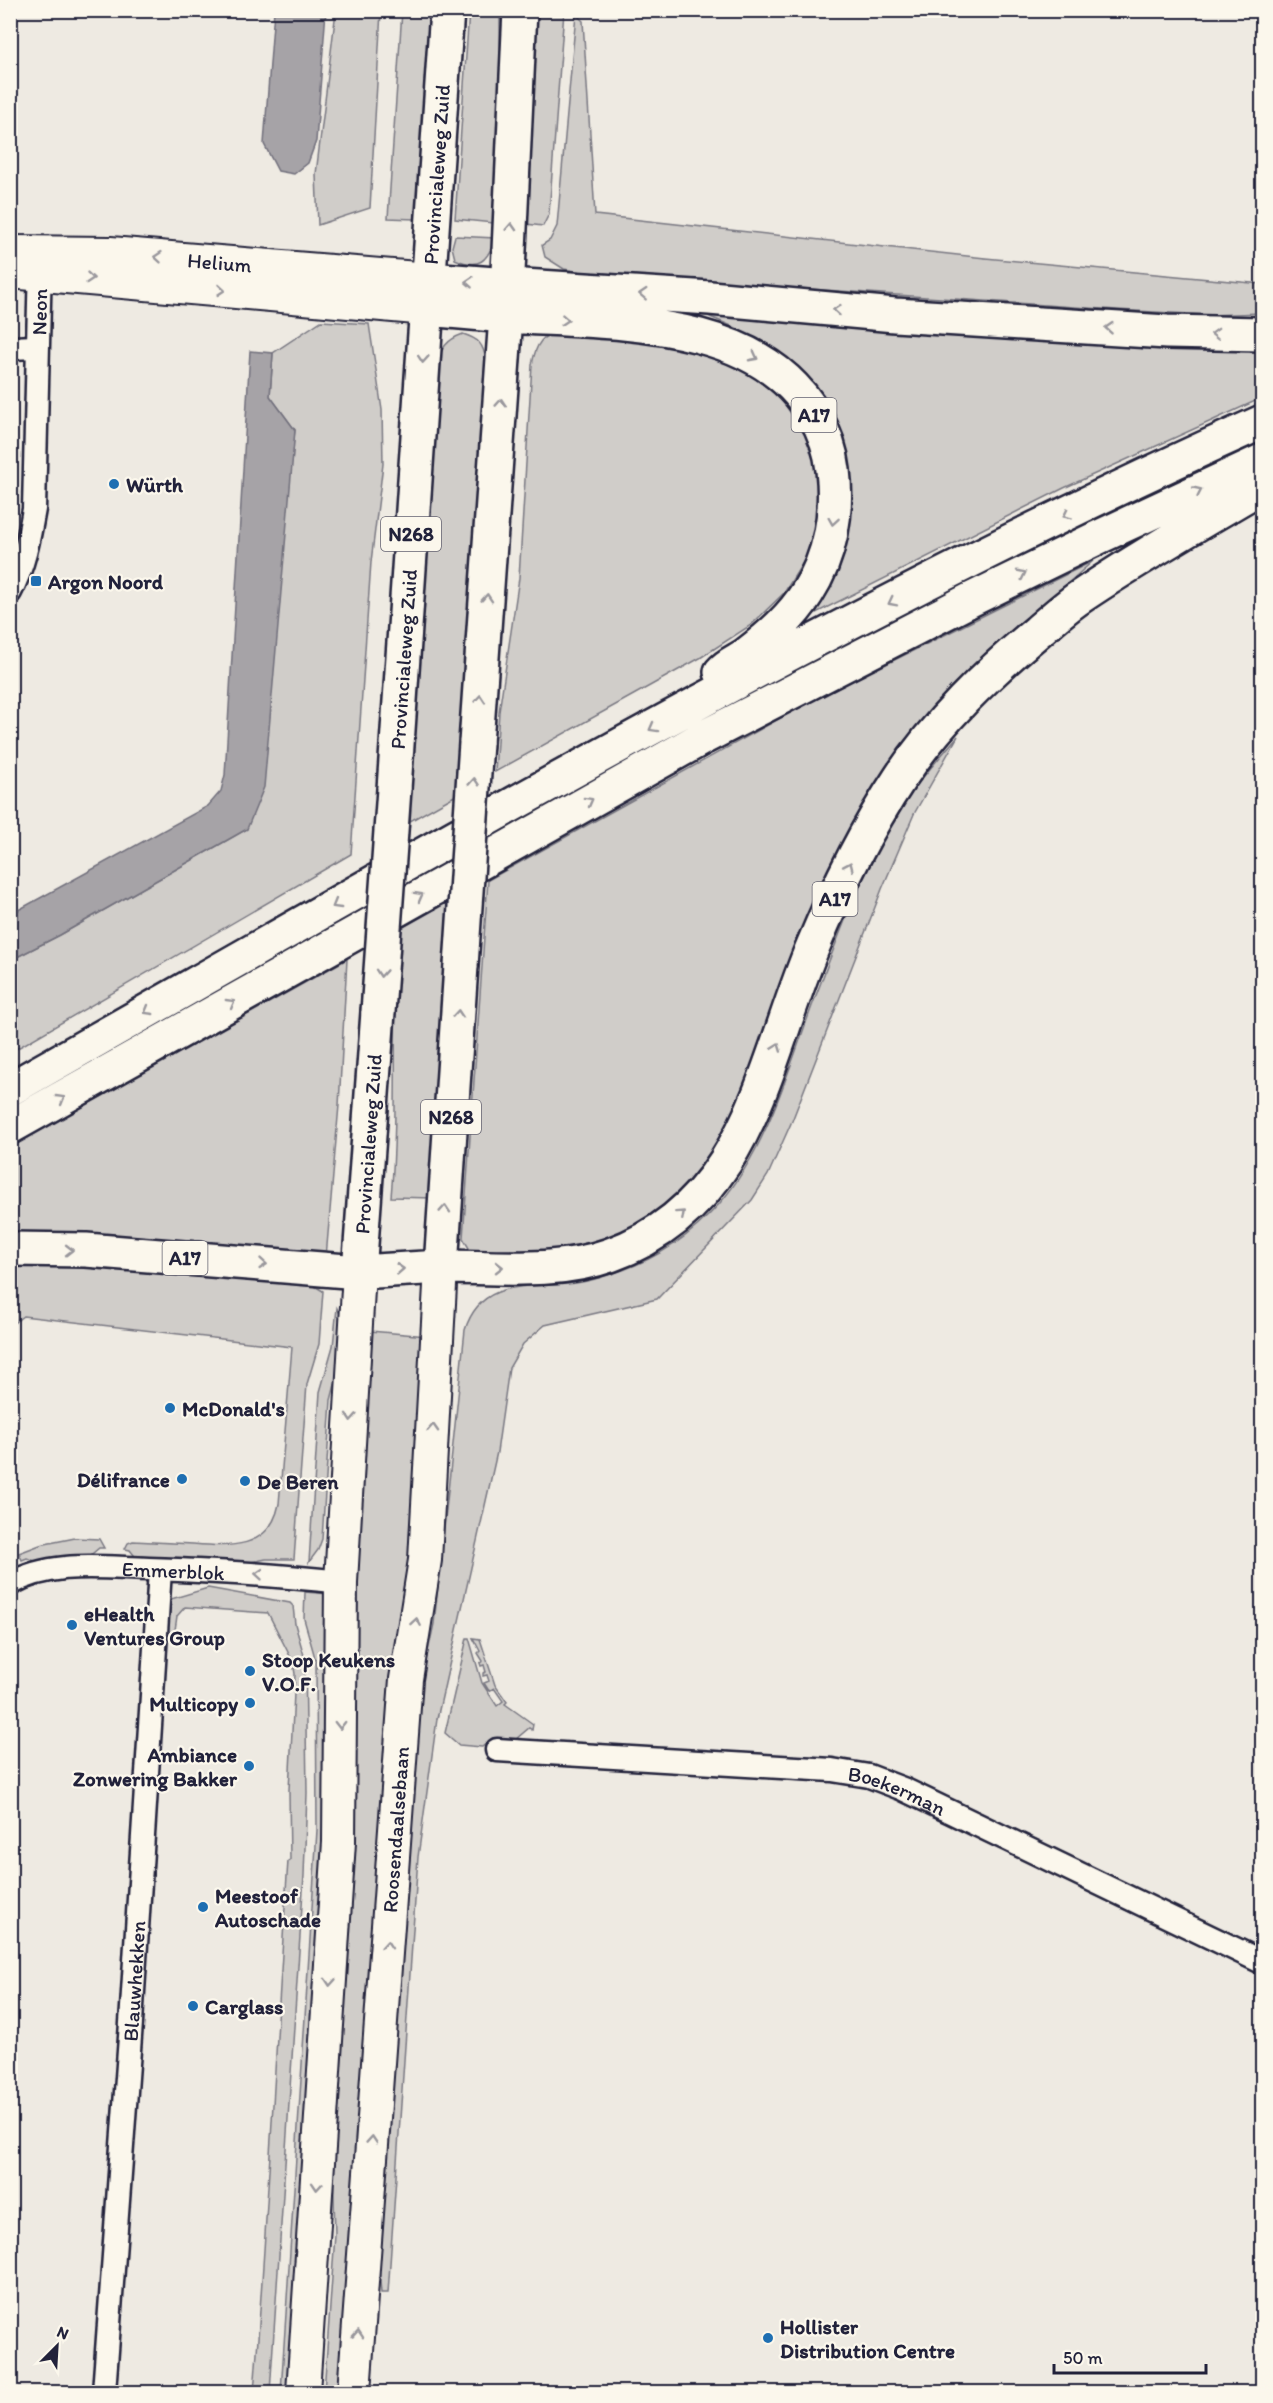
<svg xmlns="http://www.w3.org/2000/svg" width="1273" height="2403" font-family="Itim,sans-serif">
<rect width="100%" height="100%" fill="#eeeae2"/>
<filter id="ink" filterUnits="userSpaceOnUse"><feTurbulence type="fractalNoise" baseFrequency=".0167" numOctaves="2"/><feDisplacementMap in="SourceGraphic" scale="12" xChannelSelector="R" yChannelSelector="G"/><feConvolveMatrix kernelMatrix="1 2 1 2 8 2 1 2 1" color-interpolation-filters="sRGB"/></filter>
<g filter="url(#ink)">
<path fill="#d0cdc9" stroke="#797882" stroke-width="1.5" d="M336 11H381L370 208 318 225 316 174Z
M402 11H430L415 219 388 218Z
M469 11H500V78L493 223 455 219Z
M531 11H564L549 214 543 226 526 224Z
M576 14 583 21 595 215 985 258 1262 284V313L1209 315 1117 310 593 274 564 269 545 257 542 245 550 240 557 226Z
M455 236 495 238C488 261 479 270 455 259L452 247Z
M686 311 1262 343V398L1064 488 808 617 849 505 780 356 736 328 708 316Z
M321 321 369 324 382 410 383 464 371 562 351 854 11 1052V960L60 935 247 829 295 430 270 396 273 353Z
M562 326 690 346 741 369 768 386 784 403 808 439 817 464 819 517 807 556 784 593 751 625 700 658 495 772 499 712 519 578 532 365C536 342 542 337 562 326Z
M463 334C479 339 483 344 486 360L458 794 405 824 436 364C442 348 446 340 463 334Z
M1093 561 983 658 913 742 759 1073 706 1174 644 1223 602 1242 567 1251 484 1256 470 1250 463 1238 488 880 804 705Z
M958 736 914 814 882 889 792 1121 768 1175 752 1200 657 1299 545 1325 523 1344 509 1368 497 1452 437 1719 418 1857 388 2293H381L376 2232 412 1725 434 1624 465 1330C482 1276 531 1289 576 1283 590 1281 606 1276 620 1271 658 1258 693 1234 720 1203 766 1150 788 1071 812 1006 841 930 869 847 920 781 932 766 945 751 958 736Z
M450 901 433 1198 391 1197C399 1108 392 1019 398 930Z
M347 959 339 1105 326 1257 11 1235 10 1148Z
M11 1259 311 1284 323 1291 319 1344 307 1384 294 1559H266L236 1565 138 1560 130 1550 125 1549 128 1543 133 1541C153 1542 173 1543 193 1544 229 1547 270 1550 279 1504L292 1347 23 1316 11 1325V1307L13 1305V1296L11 1294Z
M337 1308 342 1318 345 1345 331 1400 322 1539 318 1550 309 1562 320 1392 333 1346Z
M370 1331 427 1336 345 2392H324L335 2235 332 2122 349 1706Z
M75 1538 99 1539 104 1548H99L87 1558 43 1564 27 1558 22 1560 19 1553 40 1545Z
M208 1588 290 1603 293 1606 295 1624 305 1659 307 1793 304 1875 270 2392H254C268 2215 276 2037 288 1861L290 1860 289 1790 295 1674 293 1662 268 1613 185 1607 177 1616 174 1637 168 1630 171 1599Z
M305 1592 330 1594 329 1754 292 2392H281L317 1830 316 1661 304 1619Z
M467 1638H469L482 1683 497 1706 503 1701 494 1688 489 1691 484 1683 489 1681 487 1675 483 1676V1673L486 1672 484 1665 481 1666 480 1663 483 1661 478 1653 480 1651 473 1638 480 1639 495 1685 507 1702 505 1704 533 1724 532 1730 529 1728 516 1739 493 1738 482 1747 459 1745 445 1733Z"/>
<path fill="#a6a3a7" stroke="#716f7c" stroke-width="1.5" d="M274 10 326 11 316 141 308 163 294 174 278 171 264 144Z
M250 351 273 353 270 396 295 430 264 787 247 829 60 935 11 960V914L208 806 221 791 225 775Z"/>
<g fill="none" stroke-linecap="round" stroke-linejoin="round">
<g stroke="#22223b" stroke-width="27">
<g id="street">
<path d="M10 348 37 347"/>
<path id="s1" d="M10 592C24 566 29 538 34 509L40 262"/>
<path id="s2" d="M10 1584C52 1560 104 1568 149 1569 213 1571 277 1575 341 1582"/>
<path id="s3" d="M497 1750 832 1770 869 1776 903 1789 1262 1962"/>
<path id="s4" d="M104 2392 131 2023 160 1570"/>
</g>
</g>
<g stroke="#22223b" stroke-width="36">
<g id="secondary">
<path id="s5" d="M10 252 110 253 429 279"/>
<path d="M10 272 427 309"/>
<path d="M303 2392 339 1842 341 1582 359 1272"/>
<path id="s6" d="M354 2392 406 1679 425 1560 441 1267"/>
</g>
</g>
<g stroke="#22223b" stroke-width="38">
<g id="primary">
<path d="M429 279 508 285"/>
<path d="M427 309 506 316"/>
<path d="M476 743 506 316 520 10"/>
<path id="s7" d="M394 789 447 10"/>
<path d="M378 1012 359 1272 441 1267 461 966"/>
</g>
</g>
<g stroke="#22223b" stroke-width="38">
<path id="highway" d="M508 285 710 298 895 315 1167 332 1262 334
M506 316C607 323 756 315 814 414 824 431 831 451 833 470 838 512 831 556 807 593 792 617 770 636 747 654 739 660 727 664 721 672
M10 1089C422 856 830 615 1262 422
M10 1127 704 737 970 600 1097 538 1262 461
M10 1249 86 1250 359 1272
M441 1267C496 1267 557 1274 610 1255 749 1205 763 1065 813 946 837 888 865 831 900 778 937 722 986 675 1037 632 1051 620 1065 607 1080 597 1139 557 1201 522 1262 486"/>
</g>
<use href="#street" stroke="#fbf7ec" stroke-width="22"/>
<use href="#secondary" stroke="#fbf7ec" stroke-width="32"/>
<use href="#primary" stroke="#fbf7ec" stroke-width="33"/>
<use href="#highway" stroke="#fbf7ec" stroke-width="33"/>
<g stroke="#22223b" stroke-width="38" stroke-linecap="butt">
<path id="primary-bridge" d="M461 966 476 743
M378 1012 394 789"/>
</g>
<use href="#primary-bridge" stroke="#fbf7ec" stroke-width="33"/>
</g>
<defs><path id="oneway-chevron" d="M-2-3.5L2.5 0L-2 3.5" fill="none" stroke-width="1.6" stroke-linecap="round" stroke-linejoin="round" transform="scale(1.5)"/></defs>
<g stroke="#99979c">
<use href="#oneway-chevron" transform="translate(511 227) rotate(-87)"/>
<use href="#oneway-chevron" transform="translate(158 257) rotate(-175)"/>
<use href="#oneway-chevron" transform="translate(90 278) rotate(5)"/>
<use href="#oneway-chevron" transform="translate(469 282) rotate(-176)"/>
<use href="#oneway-chevron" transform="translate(221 290) rotate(5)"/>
<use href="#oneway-chevron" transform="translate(643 294) rotate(-177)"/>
<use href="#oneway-chevron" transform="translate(837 310) rotate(-175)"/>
<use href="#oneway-chevron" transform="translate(565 320) rotate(4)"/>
<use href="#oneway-chevron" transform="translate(1109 328) rotate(-176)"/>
<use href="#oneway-chevron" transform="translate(1215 334) rotate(-178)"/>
<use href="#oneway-chevron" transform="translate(754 357) rotate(28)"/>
<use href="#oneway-chevron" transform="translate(423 359) rotate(94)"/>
<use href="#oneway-chevron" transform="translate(501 403) rotate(-86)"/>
<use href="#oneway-chevron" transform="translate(1198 491) rotate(-25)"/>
<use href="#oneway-chevron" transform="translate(1067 515) rotate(154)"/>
<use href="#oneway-chevron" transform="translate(833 521) rotate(99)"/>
<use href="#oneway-chevron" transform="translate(1022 574) rotate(-26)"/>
<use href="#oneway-chevron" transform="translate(487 598) rotate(-86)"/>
<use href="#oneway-chevron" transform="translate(892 602) rotate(153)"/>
<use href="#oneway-chevron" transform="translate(480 699) rotate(-85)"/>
<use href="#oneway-chevron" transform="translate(653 728) rotate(151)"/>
<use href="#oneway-chevron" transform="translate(474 782) rotate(-86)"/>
<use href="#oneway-chevron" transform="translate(589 801) rotate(-29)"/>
<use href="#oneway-chevron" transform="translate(849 866) rotate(-66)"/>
<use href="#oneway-chevron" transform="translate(419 896) rotate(-29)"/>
<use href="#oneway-chevron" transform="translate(336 905) rotate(150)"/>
<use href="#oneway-chevron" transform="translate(381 973) rotate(94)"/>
<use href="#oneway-chevron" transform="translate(231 1003) rotate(-30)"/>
<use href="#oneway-chevron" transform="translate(148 1011) rotate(150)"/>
<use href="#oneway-chevron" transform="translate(458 1014) rotate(-86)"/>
<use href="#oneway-chevron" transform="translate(777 1047) rotate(-70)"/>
<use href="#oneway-chevron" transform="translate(61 1099) rotate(-30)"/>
<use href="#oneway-chevron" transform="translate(445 1209) rotate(-86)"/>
<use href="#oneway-chevron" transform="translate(681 1214) rotate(-42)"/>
<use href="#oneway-chevron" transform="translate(69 1250)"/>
<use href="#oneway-chevron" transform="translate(263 1264) rotate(5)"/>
<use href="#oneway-chevron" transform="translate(499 1267)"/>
<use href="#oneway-chevron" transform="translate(400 1269) rotate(-4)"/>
<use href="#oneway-chevron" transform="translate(351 1417) rotate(94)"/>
<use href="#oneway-chevron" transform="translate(433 1428) rotate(-87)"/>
<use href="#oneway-chevron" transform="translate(259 1574) rotate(-175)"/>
<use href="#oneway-chevron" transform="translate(416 1622) rotate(-81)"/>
<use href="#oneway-chevron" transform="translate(340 1725) rotate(90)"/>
<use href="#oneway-chevron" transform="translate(387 1945) rotate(-86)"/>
<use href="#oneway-chevron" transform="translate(330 1982) rotate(94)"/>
<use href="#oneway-chevron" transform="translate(372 2140) rotate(-86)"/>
<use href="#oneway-chevron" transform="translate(317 2186) rotate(94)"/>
<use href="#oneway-chevron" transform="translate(358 2334) rotate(-86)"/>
</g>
</g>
<g fill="#1f6fb2" stroke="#fbf7ec" stroke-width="2">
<circle cx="114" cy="484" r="6"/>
<rect x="30" y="575" width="12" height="12" rx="3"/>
<circle cx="170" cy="1408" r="6"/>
<circle cx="182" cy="1479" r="6"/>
<circle cx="245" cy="1481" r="6"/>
<circle cx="72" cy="1625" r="6"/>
<circle cx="250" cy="1671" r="6"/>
<circle cx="250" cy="1703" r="6"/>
<circle cx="249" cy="1766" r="6"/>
<circle cx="203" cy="1907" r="6"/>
<circle cx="193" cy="2006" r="6"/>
<circle cx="768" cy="2338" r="6"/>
</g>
<g text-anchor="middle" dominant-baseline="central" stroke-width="4.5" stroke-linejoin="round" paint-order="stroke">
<g fill="#fbf7ec" stroke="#636270" stroke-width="1.5">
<rect x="791.5" y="398" width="45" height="34" rx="4.5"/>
<rect x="381" y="517" width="60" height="34" rx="4.5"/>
<rect x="812.5" y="882" width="45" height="34" rx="4.5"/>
<rect x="421" y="1100" width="60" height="34" rx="4.5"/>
<rect x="162.5" y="1241" width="45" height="34" rx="4.5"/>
</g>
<g font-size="20" font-weight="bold" fill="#22223b">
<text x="814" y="415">A17</text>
<text x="411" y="534">N268</text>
<text x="835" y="899">A17</text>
<text x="451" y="1117">N268</text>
<text x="185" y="1258">A17</text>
</g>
<g font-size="21" fill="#22223b" stroke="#fbf7ec">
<text stroke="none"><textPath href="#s7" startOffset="616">Provincialeweg Zuid</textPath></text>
<text stroke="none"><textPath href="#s5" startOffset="210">Helium</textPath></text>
<text stroke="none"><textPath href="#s1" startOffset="284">Neon</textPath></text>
<text stroke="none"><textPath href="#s7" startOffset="130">Provincialeweg Zuid</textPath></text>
<text transform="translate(368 1144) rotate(-86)">Provincialeweg Zuid</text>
<text stroke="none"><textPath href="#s2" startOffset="166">Emmerblok</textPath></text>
<text stroke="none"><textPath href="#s3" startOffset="404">Boekerman</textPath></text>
<text stroke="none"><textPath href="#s6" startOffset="564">Roosendaalsebaan</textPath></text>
<text stroke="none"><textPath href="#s4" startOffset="412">Blauwhekken</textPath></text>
</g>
<g font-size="21" font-weight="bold" fill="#22223b" stroke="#fbf7ec" text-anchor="start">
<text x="126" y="484">Würth</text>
<text x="48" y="581">Argon Noord</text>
<text x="182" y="1408">McDonald's</text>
<text x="170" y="1479" text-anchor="end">Délifrance</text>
<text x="257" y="1481">De Beren</text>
<text x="84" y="1613">eHealth<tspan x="84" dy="24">Ventures Group</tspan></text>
<text x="262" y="1659">Stoop Keukens<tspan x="262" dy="24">V.O.F.</tspan></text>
<text x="238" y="1703" text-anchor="end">Multicopy</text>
<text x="237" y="1754" text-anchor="end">Ambiance<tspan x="237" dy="24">Zonwering Bakker</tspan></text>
<text x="215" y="1895">Meestoof<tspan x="215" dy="24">Autoschade</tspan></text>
<text x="205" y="2006">Carglass</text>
<text x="780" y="2326">Hollister<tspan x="780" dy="24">Distribution Centre</tspan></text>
</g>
</g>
<rect width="1273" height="2403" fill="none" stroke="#fbf7ec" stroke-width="36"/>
<rect x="18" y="18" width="1237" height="2367" fill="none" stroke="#22223b" stroke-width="2" filter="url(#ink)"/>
<g transform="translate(57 2346) rotate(24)" stroke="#fbf7ec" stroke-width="4.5" paint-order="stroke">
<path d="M0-4.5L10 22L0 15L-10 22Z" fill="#22223b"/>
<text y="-9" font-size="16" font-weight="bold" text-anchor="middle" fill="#22223b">N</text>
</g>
<path d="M1054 2364v9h152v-9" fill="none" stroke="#22223b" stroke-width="3"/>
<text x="1063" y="2364" font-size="18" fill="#22223b" stroke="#fbf7ec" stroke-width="4.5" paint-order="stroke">50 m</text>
</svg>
